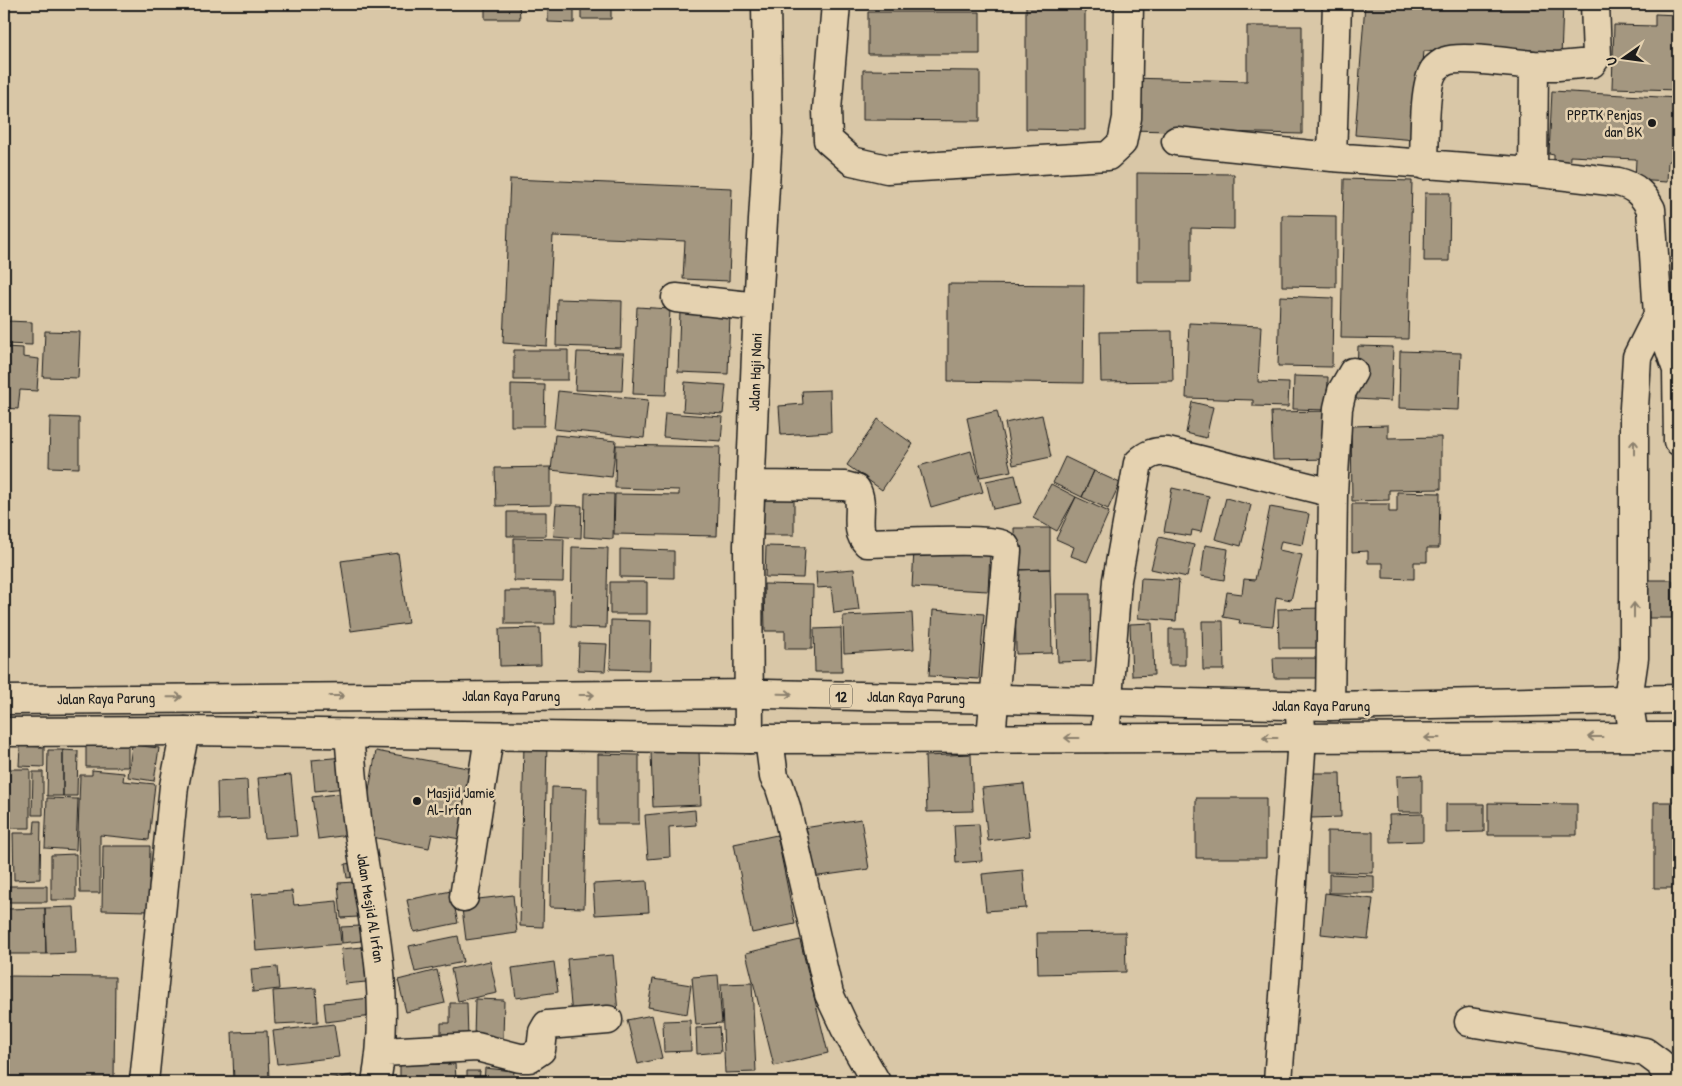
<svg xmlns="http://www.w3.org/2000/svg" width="1682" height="1086" font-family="'Patrick Hand',sans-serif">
<rect width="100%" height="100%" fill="#d9c7a7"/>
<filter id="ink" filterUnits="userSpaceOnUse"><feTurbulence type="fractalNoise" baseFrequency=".02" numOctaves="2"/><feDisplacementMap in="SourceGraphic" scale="10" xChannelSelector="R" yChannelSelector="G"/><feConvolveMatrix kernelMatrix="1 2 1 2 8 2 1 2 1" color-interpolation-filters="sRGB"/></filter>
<g filter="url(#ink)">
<path fill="#a49780" stroke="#1c1c1c" d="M485 4H519L520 19H485Z
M548 4H574V23L548 22Z
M581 4H611V19H581Z
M1026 4H1085V130L1026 129Z
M1365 4H1563L1561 58 1424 51 1416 140 1355 135Z
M868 12H980V54H868Z
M1655 14 1678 15V90L1612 88 1614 25 1655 26Z
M1247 26H1302V134L1128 130 1129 78 1247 81Z
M863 70 980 71V121L863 120Z
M1552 91 1678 98V161H1668L1667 182 1635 180 1636 159 1570 156 1569 173H1554V155L1549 154Z
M1137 173 1234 174V229L1191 228V282H1137Z
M510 179 732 188 729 281 683 279 685 241 553 236 547 346 503 343Z
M1344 179 1412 181 1408 339 1341 338Z
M1425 193H1450L1449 261H1424Z
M1282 215 1336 216V287L1282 286Z
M948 284 1084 285 1083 383 948 381Z
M1280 296 1333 298 1332 367 1278 366Z
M557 299 622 301 621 348 556 346Z
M637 307 670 309 666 395 633 394Z
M680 311 730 313 728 374 678 372Z
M6 321 32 322V345L5 344Z
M1189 323 1261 326 1258 382 1289 383 1288 407 1253 406V400L1186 398Z
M45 331 80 332 78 378 43 377Z
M1172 331 1173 381 1101 382 1100 332Z
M1358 346 1393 347 1391 401 1356 399Z
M4 347 23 348V357L39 359 37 391 20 390 18 409 4 408Z
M514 350H568V380H514Z
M1400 351 1461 353 1459 410 1399 408Z
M577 352 624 353 622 391 575 390Z
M1294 376 1328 377 1327 410 1293 409Z
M685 382 726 385 723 414 683 411Z
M511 384 545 385 544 426H511Z
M830 390 831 432 781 435 779 406 803 404 802 391Z
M558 391 648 400 644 438 554 429Z
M1192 402 1213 407 1206 438 1186 433Z
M997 411 1011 471 980 477 967 418Z
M1331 411 1332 459 1273 460 1271 412Z
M665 413 723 417 721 441 663 437Z
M1042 415 1051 457 1013 465 1005 423Z
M50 417 79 418V468L49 467Z
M878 419 913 444 882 490 847 465Z
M1388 425V438L1441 437V489L1389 490V500L1352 501 1351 426Z
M555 435 616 441 612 477 551 470Z
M616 445 720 447 717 536 614 534 615 494 679 495V490L615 488Z
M971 451 983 492 931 507 919 466Z
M1065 457 1094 471 1082 497 1053 483Z
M551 467V505L496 506 495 468Z
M1094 471 1120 483 1108 509 1082 497Z
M1015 475 1022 503 993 509 986 481Z
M1051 484 1076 497 1057 531 1033 518Z
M1172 488 1209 496 1201 532 1192 530 1191 536 1164 532Z
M1397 492 1440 493 1439 548H1427V562H1414V579L1383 578V563H1368V551L1352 552V504H1389V512H1397Z
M585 493 614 494 613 539 584 537Z
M762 494 794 495V535H762Z
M1076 497 1109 512 1087 562 1071 556 1074 547 1056 539Z
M1226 498 1251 505 1241 546 1215 539Z
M556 505 582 506 581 538 554 536Z
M1270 507 1309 514 1303 545 1281 541 1279 550 1302 555 1291 600 1276 597 1273 626 1239 623 1240 620 1223 617 1227 592 1242 594 1244 579 1255 580Z
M507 512H546V536H507Z
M1014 528H1050V569L1015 570Z
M1159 537 1194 545 1187 577 1151 569Z
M514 538 564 539 563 582 514 581Z
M1205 545 1228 549 1224 580 1201 576Z
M766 546 805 547 803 578 765 577Z
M572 547 608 548 606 628 571 627Z
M620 549 674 551V578L620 577Z
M914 550 990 554 988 591 912 587Z
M398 553 408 623 351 631 341 561Z
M854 569 859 610 834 613 831 587 817 588 816 572Z
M1050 569 1052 653 1016 654 1015 570Z
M1141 578 1179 580 1176 621 1138 618Z
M1648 580H1672V618H1649Z
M610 582H647V614H610Z
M764 584 813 585 812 649H785V631H765Z
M505 591H554L555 624H505Z
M1056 594H1090L1091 661 1058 662Z
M1323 608 1324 648H1279L1278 609Z
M933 610 984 614 979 679 929 676Z
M912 613 914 649 844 653 843 616Z
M611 620 651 621 650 670 610 669Z
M1202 621H1223L1224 670H1203Z
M1152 623 1154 675 1132 676 1130 624Z
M540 628 541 665 500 666 499 629Z
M841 628 842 672H815L814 629Z
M1169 629H1185V665H1169Z
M579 643 607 644 605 671 578 670Z
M1273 658H1316V678H1274Z
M524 743H547L543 927 520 926Z
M86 745H128V767H86Z
M132 745 159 748 154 781 128 777Z
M20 746 44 747V767L19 766Z
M48 750H63V796H47Z
M63 750 78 751 77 796H63Z
M376 751 473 769 460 839 432 834 429 848 361 835Z
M699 751 701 805 653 807 651 752Z
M598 754 639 755V824H598Z
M971 754 973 811 927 812 925 756Z
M343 757 346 788 315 791 312 760Z
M4 769H30V828H4Z
M92 770 124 773 123 781 155 784 149 840 100 835V893H80L78 833 80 775H92Z
M33 772H43V815H32Z
M1310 773H1340L1341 817 1311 818Z
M291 775 297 836 264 838 258 778Z
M1422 775V812H1398L1397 776Z
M247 780 249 819 218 820 217 782Z
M1024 784 1030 836 988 841 982 788Z
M552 787 587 788 584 908 550 907Z
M344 793 349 835 318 839 312 797Z
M47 798 78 799 76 850 45 848Z
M1196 798H1266V858H1196Z
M1654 802H1678V888H1654Z
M1488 803 1577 804V835H1488Z
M1446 804H1484V832L1446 833Z
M695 810 696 825 669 827 670 857 648 859 645 815Z
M1423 814V841L1390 842 1389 815Z
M861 819 869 869 812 877 804 828Z
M35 821H41L40 879 14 880 13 833H34Z
M979 824 982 861 956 863 954 825Z
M1327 831 1373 832V873L1327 872Z
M4 835H9V876H4Z
M777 835 795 924 752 933 734 844Z
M103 846H150L149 911 102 910Z
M76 854V900H51V855Z
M358 862 361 876 347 878 345 864Z
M1023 870 1026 908 986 911 982 874Z
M1329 874 1374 876V893H1329Z
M647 881 649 912 595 915 593 884Z
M355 882 358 917 341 918 338 883Z
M9 886H47V902H8Z
M292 891 294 905 337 901 341 944 256 951 252 894Z
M451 891 458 923 414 932 407 900Z
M1325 893 1373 899 1368 939 1321 934Z
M513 895 517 933 466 940 461 901Z
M74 907 76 953 46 954 45 908Z
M45 908 46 954H9L8 909Z
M360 926 361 941 342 943 341 927Z
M1125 932 1126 972 1038 974 1037 933Z
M458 936 463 962 415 972 409 946Z
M800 940 828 1053 774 1066 746 953Z
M363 947 366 982 345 984 341 949Z
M613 955 618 1013 572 1017 567 959Z
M490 961 497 993 458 1001 451 969Z
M554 962 558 992 516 998 512 968Z
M277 967 279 989 253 992 251 969Z
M437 970 445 1003 406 1012 398 980Z
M718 975 722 1023 696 1025 692 977Z
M5 976 115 977 114 1082H4Z
M653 979 691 985 687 1014 648 1007Z
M752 983 756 1072 725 1073 721 984Z
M316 988 318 1022 275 1024 273 991Z
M370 998 372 1016 326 1022 324 1003Z
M475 999 504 1000 503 1039 474 1038Z
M450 1003H467L468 1038 441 1039V1023H450Z
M652 1015 662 1058 638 1064 627 1020Z
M690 1020 691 1051 664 1052 663 1021Z
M334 1024 339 1057 277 1064 273 1031Z
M719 1027 721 1052 697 1054 696 1028Z
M267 1031 269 1079 234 1081 232 1032Z
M455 1064 456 1079 400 1080V1065Z
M485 1068 514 1071 513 1082H484Z
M467 1071H480L479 1082H467Z
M352 1075 354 1082H314Z"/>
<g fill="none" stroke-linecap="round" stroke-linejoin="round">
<g stroke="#1c1c1c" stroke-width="31">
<path id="minor" d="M836 4 827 110 828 140 852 161 887 169 1108 156 1122 143 1127 118 1129 4
M1337 4 1332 157 1533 172 1618 182C1635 186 1643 194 1651 209L1658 315 1677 370 1678 441
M1176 141 1332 157
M1424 165C1425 144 1423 86 1434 70 1436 67 1443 62 1446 61 1461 55 1516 64 1534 65
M1533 172 1534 65 1558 66 1592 63 1597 56 1595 4
M676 298 758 307
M751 485 845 486 856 489C866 506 852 528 867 543 888 543 990 537 1003 545 1006 546 1006 548 1007 551L991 738
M1330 706 1333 493 1338 408 1342 391 1353 372
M349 734C352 767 354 800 359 833 372 916 392 998 376 1082
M1634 737 1628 699 1634 658V408L1637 357 1658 315
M1105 738 1117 580 1138 463C1147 454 1155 451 1168 452L1333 493
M749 739 748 545 758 307 768 134 766 4
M769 739 774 777 779 785 786 807 829 994 845 1028 876 1082
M464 897 489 737
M1469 1022 1581 1040 1645 1052 1660 1063 1670 1082
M382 1052 477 1047 520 1058H529L541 1050 543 1032 547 1025 608 1020
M144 1082 174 786 185 731
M1278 1082 1302 738 1299 706"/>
</g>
<g stroke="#1c1c1c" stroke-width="31">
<path id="highway" d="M4 700 766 694 1330 706 1678 699
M4 732 185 731 749 739 1678 737"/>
</g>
<use href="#minor" stroke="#e5d2b0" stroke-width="28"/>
<use href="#highway" stroke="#e5d2b0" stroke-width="28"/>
</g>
<defs><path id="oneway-shaft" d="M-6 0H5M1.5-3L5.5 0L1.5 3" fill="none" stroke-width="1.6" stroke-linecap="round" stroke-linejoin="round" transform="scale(1.25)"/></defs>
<g stroke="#8b806d">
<use href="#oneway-shaft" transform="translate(1634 447) rotate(-90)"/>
<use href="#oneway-shaft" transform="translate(1634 610) rotate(-90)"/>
<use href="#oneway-shaft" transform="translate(785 694) rotate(1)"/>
<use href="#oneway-shaft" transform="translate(587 695)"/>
<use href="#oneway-shaft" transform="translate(337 696)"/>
<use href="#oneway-shaft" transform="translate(175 697) rotate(-1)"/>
<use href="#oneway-shaft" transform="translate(1595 737) rotate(180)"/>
<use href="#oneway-shaft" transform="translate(1072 738) rotate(180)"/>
<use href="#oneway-shaft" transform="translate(1270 738) rotate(180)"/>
<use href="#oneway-shaft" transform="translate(1432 738) rotate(180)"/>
</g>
</g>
<g fill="#1c1c1c" stroke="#e5d2b0" stroke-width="2">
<circle cx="1652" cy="123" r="5"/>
<circle cx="417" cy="801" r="5"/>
</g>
<g text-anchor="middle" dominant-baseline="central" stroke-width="5" stroke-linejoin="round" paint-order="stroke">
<rect fill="#e5d2b0" stroke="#585348" stroke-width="1" x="830" y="684.5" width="22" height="23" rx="4"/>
<g font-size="14" font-weight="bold" fill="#1c1c1c">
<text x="841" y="696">12</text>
</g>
<g font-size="15" fill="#1c1c1c" stroke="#e5d2b0" text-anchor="end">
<text x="1642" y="114">PPPTK Penjas<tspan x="1642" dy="17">dan BK</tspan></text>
<text x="427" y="792" text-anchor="start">Masjid Jamie<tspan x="427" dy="17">Al-Irfan</tspan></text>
</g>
<g font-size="15" fill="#1c1c1c" stroke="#e5d2b0">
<text transform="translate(755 372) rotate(-88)">Jalan Haji Nani</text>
<text x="511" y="695">Jalan Raya Parung</text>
<text transform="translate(916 697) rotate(1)">Jalan Raya Parung</text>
<text transform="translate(106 698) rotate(-1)">Jalan Raya Parung</text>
<text x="1321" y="705">Jalan Raya Parung</text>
<text transform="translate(371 908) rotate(81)">Jalan Mesjid Al Irfan</text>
</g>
</g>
<rect width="1682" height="1086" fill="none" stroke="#e5d2b0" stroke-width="20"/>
<rect x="10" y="10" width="1662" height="1066" fill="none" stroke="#1c1c1c" stroke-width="2" filter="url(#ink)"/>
<g transform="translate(1624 58) rotate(256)" stroke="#e5d2b0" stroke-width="4" paint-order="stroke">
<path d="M0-4L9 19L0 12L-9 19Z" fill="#1c1c1c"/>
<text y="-8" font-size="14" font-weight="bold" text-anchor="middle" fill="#1c1c1c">U</text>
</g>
</svg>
